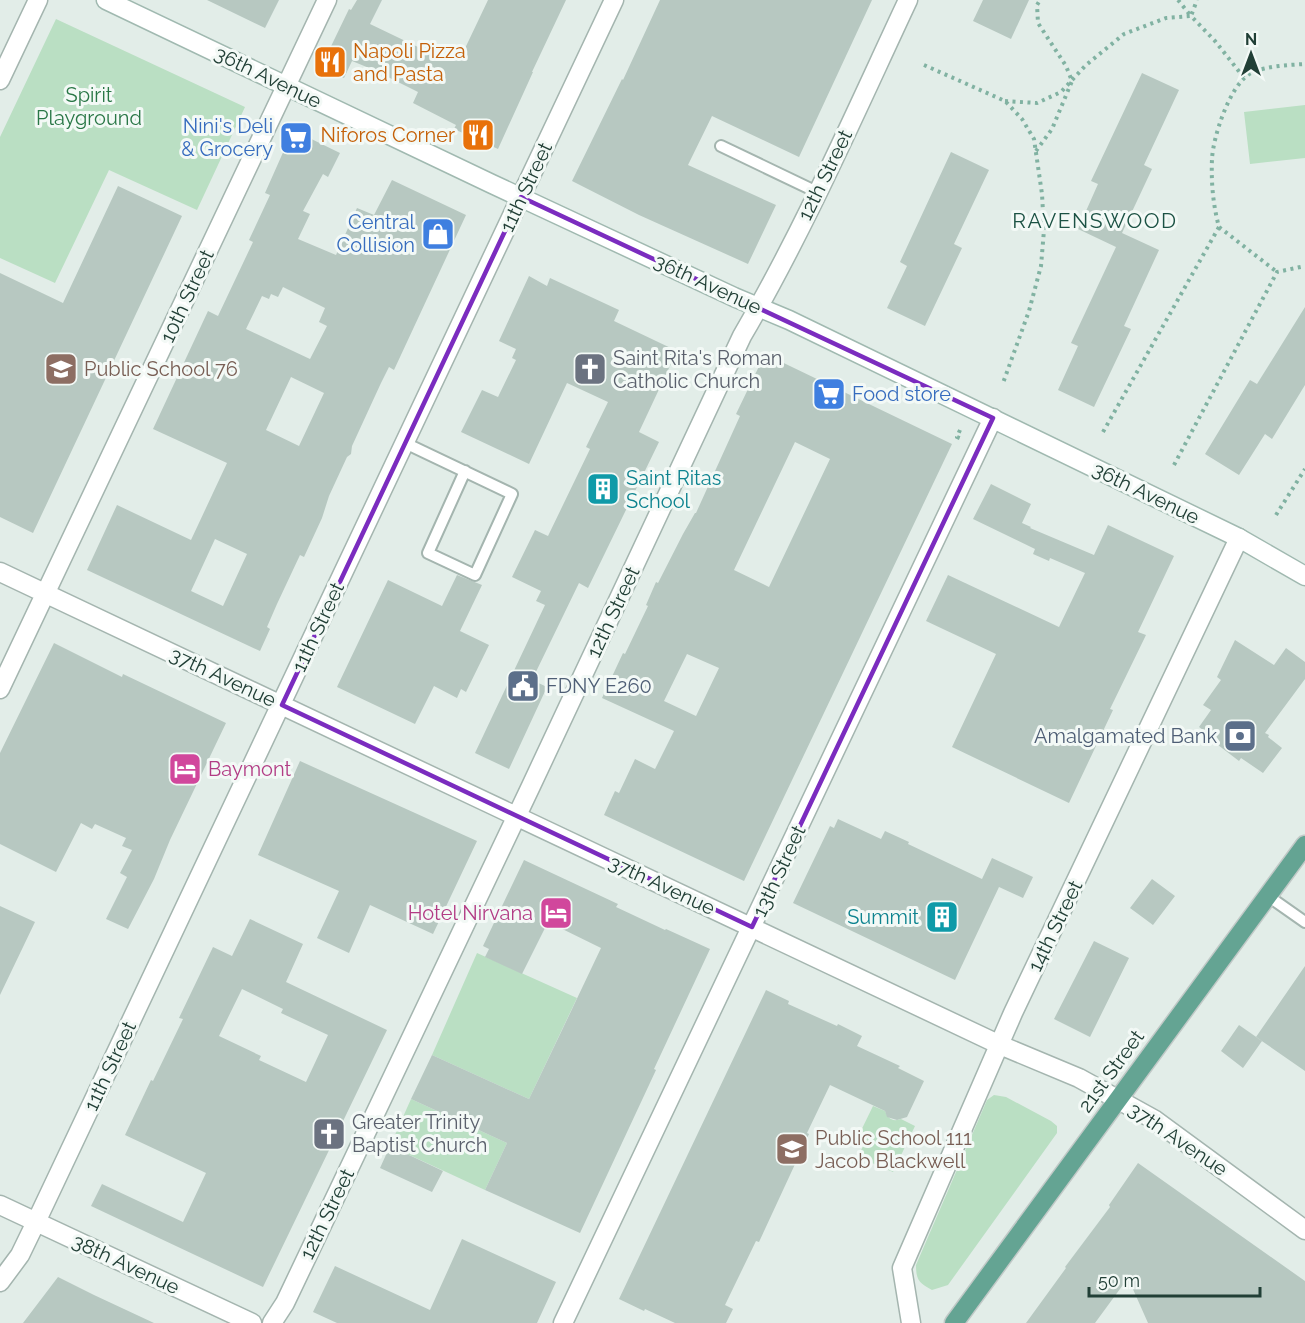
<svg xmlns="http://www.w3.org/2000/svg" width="1305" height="1323" font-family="Raleway,sans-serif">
<rect width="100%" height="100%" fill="#e2ede8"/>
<path fill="#badfc3" d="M56 19 245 107 197 210 109 170 55 283 0 258V137Z
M1305 105V158L1250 164 1244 112Z
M477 953 577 998 529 1099 432 1055Z
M994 1095 1006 1097 1051 1121 1057 1126V1133L948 1285 932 1290C919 1283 916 1280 916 1265L987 1100Z
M411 1099 507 1143 485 1190 390 1146Z
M873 1106 885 1111C888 1119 893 1122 901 1119L915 1126 893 1172 858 1157 863 1146 855 1143Z"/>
<path fill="#b7c8c1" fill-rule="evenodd" d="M207 0H279L265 28Z
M357 0H382L370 24 445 60 447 56 459 61 488 0H566L532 72H533L498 149 454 129 456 125 413 103 418 92 374 70 352 61 344 78 321 67 349 9 351 10Z
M660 0H872L799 157 712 116 688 165 776 205 748 264 639 215 572 181 622 79 623 80Z
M983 0H1029L1011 39 973 21Z
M1142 73 1179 90 1144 165 1152 169 1122 233 1159 250 1124 326 1131 329 1094 407 1058 390 1078 346 1071 343 1116 247 1078 229 1098 184 1091 181Z
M293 130 340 153 328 177 323 174 303 211 310 214 298 239 336 255 357 208 374 215 392 180 466 215 394 370 389 367 381 383 352 446 351 454 347 457 329 496 322 518 304 557 300 555 277 604 267 627 270 629 260 651 87 570 117 505 191 540 227 463 153 429 208 311 218 316 253 242 249 240 270 195 265 193ZM283 287 325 308 319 322 327 326 310 359 246 329 262 296 269 299 271 294 278 297ZM291 377 324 393 299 446 266 430ZM215 539 247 554 223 606 191 591Z
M951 152 989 170 954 244 962 248 925 326 887 308 907 266 900 262Z
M118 186 182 216 33 533 0 517V273L63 303Z
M529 276 547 286 550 278 619 310 614 321 677 351 639 432 659 442 588 588 579 583 532 680 547 687 509 769 475 753 545 605 536 601 541 591 512 577 535 530 548 536 590 449 586 447 608 402 567 383 529 464 461 432 482 390 498 397 516 360 512 358 516 349 499 341Z
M1305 307V385L1272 439 1265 434 1239 475 1205 454 1250 380 1257 384Z
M765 354 952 444 744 881 604 815 615 791 619 793 635 759 655 769 674 731 602 698 623 653 625 654 648 606 646 605 656 582 658 583 683 534 695 513H696L740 416 736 414ZM795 442 830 459 769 587 734 570ZM687 654 719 668 696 716 664 701Z
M991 484 1031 504 1022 523 1031 527 1030 528 1094 555 1108 525 1174 556 1138 632 1146 635 1110 709 1113 710 1069 803 952 747 996 654 926 621 948 575 1059 627 1085 573 1050 558 1049 561 1033 554 1035 549 973 519Z
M457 575 482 585 460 631 489 645 466 692 461 689 457 698 434 686 415 724 337 687 388 580 442 606Z
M1235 640 1274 665 1286 648 1305 662V679L1265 733 1269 735 1268 737 1282 748 1263 773 1241 758 1239 761 1218 745 1220 742 1199 727 1211 710 1203 705 1221 680 1217 677Z
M54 643 122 677 123 674 226 723 170 840 154 879 128 929 106 919 127 877 120 873 132 850 122 846 126 838 95 824 92 829 81 823 56 872 0 844V753Z
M300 761 477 841 433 934 370 905 349 953 317 938 339 891 258 855Z
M838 819 881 839 885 831 909 842 908 844 982 879 992 858 1033 877 1023 898 999 887 955 980 793 903 830 826 834 828Z
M524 860 618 904 616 907 665 930 666 929 710 949 654 1069 656 1070 580 1233 485 1190 507 1143 411 1099 432 1055 529 1099 563 1028 601 948 548 922 522 974 485 957 489 949 483 946Z
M1152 879 1175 896 1153 925 1130 908Z
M0 906 35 922 0 995Z
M250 919 303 944 286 982 387 1030 263 1287 91 1206 102 1184 183 1222 206 1173 125 1135 151 1080 153 1081 183 1019 179 1018 213 947 232 956ZM242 989 283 1009 281 1013 328 1035 306 1082 259 1060 261 1056 219 1036Z
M1094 941 1129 958 1090 1037 1054 1019Z
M1305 966V1071L1256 1037Z
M766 990 789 1001 788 1004 837 1026 838 1024 862 1036 857 1046 900 1066 898 1068 924 1081 907 1117 897 1120 887 1117 885 1111 830 1085 807 1133 809 1134 759 1242 756 1241 725 1305 733 1309 726 1323H675L645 1309 644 1311 619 1299Z
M1239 1025 1262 1041 1243 1068 1221 1051Z
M390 1146 443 1171 432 1192 380 1168Z
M1138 1163 1305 1281V1323H1148L1128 1278 1095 1323H1026L1066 1268 1065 1267 1110 1207 1109 1205Z
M462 1239 556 1282 537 1323H337L313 1312 335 1266 430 1310Z
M58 1277 94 1295 154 1323H23Z"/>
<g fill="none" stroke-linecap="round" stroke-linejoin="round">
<g stroke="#a4b5af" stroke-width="14">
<path id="lane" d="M721 146 817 192
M405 443 512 494 475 575 428 553 465 471
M1268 896 1305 922"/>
</g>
<g stroke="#a4b5af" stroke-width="21">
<path id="street" d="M0 80 38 0
M0 572 1000 1045 1079 1078 1155 1120 1305 1230
M0 689 327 0
M0 1205 252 1323
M0 1282 20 1255 36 1222 614 0
M272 1323 285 1303 531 786 742 336C805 228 855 113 908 0
M563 1323 993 418
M911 1323 902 1268 1013 1013 1239 538"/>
</g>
<g stroke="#a0b9b0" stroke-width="21">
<path id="secondary" d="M106 0 492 184 734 297 789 320 1239 538 1305 576"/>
</g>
<g stroke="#c1c9c7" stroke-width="21">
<path id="primary" d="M954 1323 1305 845"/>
</g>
<path stroke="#81b2a2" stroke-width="4" stroke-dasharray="3 4.5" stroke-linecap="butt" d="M1178 0 1191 16 1197 0
M924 65 1005 101 1022 119 1034 139 1042 194 1044 230 1041 266 1029 311 1003 383
M1005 101 1037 103 1061 92 1086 65 1124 34 1166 18 1191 16 1215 41 1245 79
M1036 151 1052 129 1072 81 1066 66 1038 23 1037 5 1040 0
M1219 227 1277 272
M960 430 957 437 962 439
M1103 432 1219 227C1213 205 1211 182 1212 159 1213 137 1230 84 1251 73 1266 66 1288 65 1305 64
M1174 465 1277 272 1305 266
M1276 515 1305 469"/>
<use href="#lane" stroke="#fff" stroke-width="10"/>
<use href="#street" stroke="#fff" stroke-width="18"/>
<use href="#secondary" stroke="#fff" stroke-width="18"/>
<use href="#primary" stroke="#64a493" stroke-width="18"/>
</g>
<path fill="none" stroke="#7b2cbf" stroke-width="4.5" stroke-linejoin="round" d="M521 197 993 418 752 927 282 705Z"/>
<defs>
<g id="restaurant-square" transform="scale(1.725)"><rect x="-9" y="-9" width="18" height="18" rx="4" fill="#e8710a" stroke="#f3f9f6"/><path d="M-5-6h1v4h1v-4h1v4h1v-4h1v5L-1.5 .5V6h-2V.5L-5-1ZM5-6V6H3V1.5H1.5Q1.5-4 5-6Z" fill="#fff"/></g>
<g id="supermarket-square" transform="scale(1.725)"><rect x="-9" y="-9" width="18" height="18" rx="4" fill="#3f7fe0" stroke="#f3f9f6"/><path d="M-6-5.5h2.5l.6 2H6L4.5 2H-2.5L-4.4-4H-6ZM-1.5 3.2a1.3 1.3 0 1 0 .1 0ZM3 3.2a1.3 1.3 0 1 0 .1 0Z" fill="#fff"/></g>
<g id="shop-square" transform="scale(1.725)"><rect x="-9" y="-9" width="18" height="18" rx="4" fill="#3f7fe0" stroke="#f3f9f6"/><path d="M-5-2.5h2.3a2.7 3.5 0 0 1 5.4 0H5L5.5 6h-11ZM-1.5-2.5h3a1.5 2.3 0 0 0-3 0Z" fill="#fff"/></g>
<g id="school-square" transform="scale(1.725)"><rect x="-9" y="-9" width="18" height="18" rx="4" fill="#8d6e63" stroke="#f3f9f6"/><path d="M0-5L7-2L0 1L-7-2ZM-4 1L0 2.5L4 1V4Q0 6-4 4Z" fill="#fff"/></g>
<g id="church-square" transform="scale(1.725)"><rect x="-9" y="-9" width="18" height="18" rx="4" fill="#6b7280" stroke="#f3f9f6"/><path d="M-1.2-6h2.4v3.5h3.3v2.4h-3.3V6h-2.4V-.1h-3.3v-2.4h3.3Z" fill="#fff"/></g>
<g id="building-square" transform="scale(1.725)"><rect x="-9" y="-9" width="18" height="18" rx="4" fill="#0f9aa8" stroke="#f3f9f6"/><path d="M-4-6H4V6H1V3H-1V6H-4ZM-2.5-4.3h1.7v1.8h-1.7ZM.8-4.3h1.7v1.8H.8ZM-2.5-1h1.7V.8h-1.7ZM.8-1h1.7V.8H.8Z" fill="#fff"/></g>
<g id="civic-square" transform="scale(1.725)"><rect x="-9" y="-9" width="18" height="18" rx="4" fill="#5c6f8a" stroke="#f3f9f6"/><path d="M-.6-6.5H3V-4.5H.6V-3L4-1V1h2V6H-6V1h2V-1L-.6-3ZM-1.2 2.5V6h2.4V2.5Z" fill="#fff"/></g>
<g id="bank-square" transform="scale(1.725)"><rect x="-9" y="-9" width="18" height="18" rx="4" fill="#5c6f8a" stroke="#f3f9f6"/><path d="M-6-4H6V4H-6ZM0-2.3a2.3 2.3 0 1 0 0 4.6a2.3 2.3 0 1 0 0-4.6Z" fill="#fff"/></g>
<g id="hotel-square" transform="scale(1.725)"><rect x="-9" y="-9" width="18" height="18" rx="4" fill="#d1479c" stroke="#f3f9f6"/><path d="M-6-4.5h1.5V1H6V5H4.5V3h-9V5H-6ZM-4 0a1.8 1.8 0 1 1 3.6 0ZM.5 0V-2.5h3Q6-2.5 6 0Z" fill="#fff"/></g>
</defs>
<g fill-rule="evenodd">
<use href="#restaurant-square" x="330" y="62"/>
<use href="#restaurant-square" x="478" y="135"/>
<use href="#supermarket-square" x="296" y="138"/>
<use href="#shop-square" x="438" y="234"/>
<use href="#school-square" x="61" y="369"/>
<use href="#church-square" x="590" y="369"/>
<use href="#supermarket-square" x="829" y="394"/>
<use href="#building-square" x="603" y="489"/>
<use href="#civic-square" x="523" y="686"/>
<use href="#bank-square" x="1240" y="736"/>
<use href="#hotel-square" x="185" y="769"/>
<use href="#hotel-square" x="556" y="913"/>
<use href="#building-square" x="942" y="917"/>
<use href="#church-square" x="329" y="1134"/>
<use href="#school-square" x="792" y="1149"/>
</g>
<g text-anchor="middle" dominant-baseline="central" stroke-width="6" stroke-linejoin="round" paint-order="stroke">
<g font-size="20" fill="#c56008" stroke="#f3f9f6" text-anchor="start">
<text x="353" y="51">Napoli Pizza<tspan x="353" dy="23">and Pasta</tspan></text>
<text x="455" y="135" text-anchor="end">Niforos Corner</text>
</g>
<g font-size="20" fill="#213f36" stroke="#f3f9f6">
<text transform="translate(268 77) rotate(26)">36th Avenue</text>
<text transform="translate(825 175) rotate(-64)">12th Street</text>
<text transform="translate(526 187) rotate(-65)">11th Street</text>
<text transform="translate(708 284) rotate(25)">36th Avenue</text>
<text transform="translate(187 296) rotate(-65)">10th Street</text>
<text transform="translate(1146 493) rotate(26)">36th Avenue</text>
<text transform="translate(613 612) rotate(-65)">12th Street</text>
<text transform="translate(318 627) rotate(-65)">11th Street</text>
<text transform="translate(223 677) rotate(25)">37th Avenue</text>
<text transform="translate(779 871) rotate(-65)">13th Street</text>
<text transform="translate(662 885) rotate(25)">37th Avenue</text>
<text transform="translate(1055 926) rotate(-64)">14th Street</text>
<text transform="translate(110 1066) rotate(-65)">11th Street</text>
<text transform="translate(1111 1071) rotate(-54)">21st Street</text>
<text transform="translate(1178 1139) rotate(34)">37th Avenue</text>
<text transform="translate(327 1214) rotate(-64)">12th Street</text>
<text transform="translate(126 1264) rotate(25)">38th Avenue</text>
</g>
<g font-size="20" fill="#297746" stroke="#f3f9f6">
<text x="89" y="95">Spirit<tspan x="89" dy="23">Playground</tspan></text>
</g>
<g font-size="20" fill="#366cbe" stroke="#f3f9f6" text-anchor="end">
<text x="273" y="126">Nini's Deli<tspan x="273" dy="23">&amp; Grocery</tspan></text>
<text x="415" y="222">Central<tspan x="415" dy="23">Collision</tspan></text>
<text x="852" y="394" text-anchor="start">Food store</text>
</g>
<g font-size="20" fill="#5b616d" stroke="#f3f9f6" text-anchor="start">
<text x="613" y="358">Saint Rita's Roman<tspan x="613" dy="23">Catholic Church</tspan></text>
<text x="352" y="1122">Greater Trinity<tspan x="352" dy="23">Baptist Church</tspan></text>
</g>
<g font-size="20" fill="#785e54" stroke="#f3f9f6" text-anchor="start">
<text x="84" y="369">Public School 76</text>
<text x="815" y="1138">Public School 111<tspan x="815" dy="23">Jacob Blackwell</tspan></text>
</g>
<g font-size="20" fill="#0d838f" stroke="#f3f9f6" text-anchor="start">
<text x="626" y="478">Saint Ritas<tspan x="626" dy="23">School</tspan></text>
<text x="919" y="917" text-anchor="end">Summit</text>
</g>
<g font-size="20" fill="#4e5e75" stroke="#f3f9f6" text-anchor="start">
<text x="546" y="686">FDNY E260</text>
<text x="1217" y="736" text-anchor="end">Amalgamated Bank</text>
</g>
<g font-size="20" fill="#b23c85" stroke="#f3f9f6" text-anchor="start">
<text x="208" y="769">Baymont</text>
<text x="533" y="913" text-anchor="end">Hotel Nirvana</text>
</g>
<g font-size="21" letter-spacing="1.5" fill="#1c5244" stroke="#f3f9f6">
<text x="1095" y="220">RAVENSWOOD</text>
</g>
</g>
<g transform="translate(1251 54)" stroke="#f3f9f6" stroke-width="4.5" paint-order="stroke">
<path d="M0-4.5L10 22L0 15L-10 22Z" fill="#213f36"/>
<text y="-9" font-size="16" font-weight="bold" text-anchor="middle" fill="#213f36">N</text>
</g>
<path d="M1089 1287v9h171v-9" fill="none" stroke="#213f36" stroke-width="3"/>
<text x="1098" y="1287" font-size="18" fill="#213f36" stroke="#f3f9f6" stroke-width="4.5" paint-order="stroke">50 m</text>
</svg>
